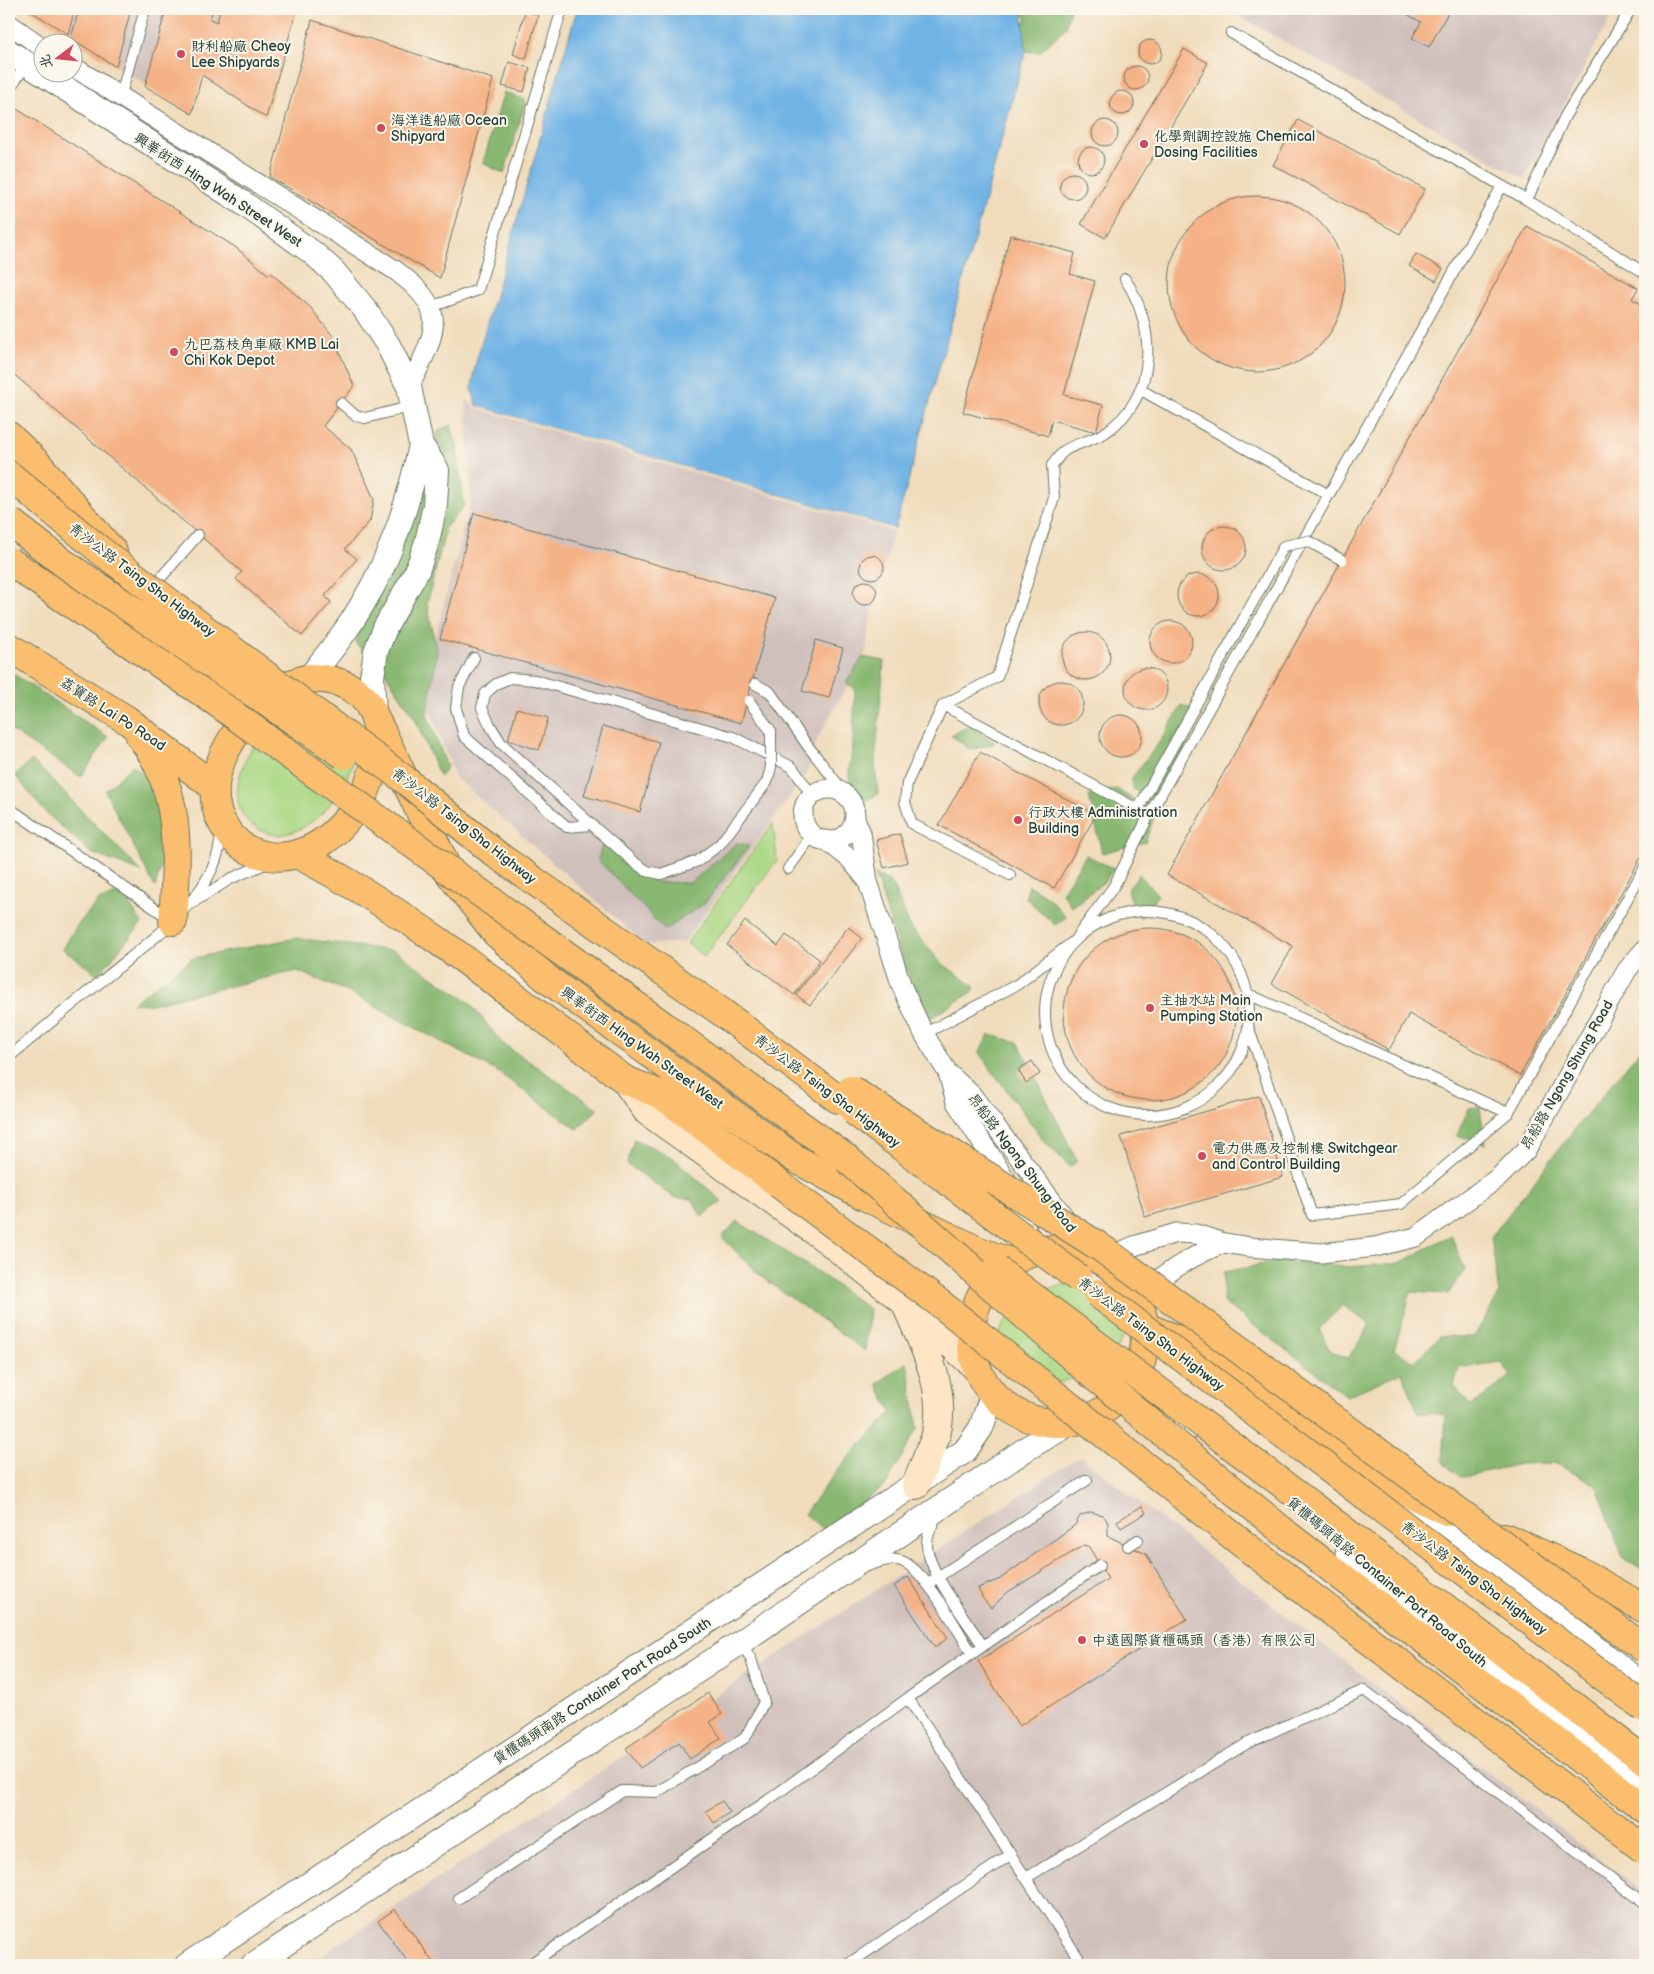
<svg xmlns="http://www.w3.org/2000/svg" width="1654" height="1974" font-family="'Balsamiq Sans','LXGW WenKai TC',sans-serif">
<rect width="100%" height="100%" fill="#fbf7ec"/>
<filter id="ink" filterUnits="userSpaceOnUse"><feTurbulence type="fractalNoise" baseFrequency=".02" numOctaves="2"/><feDisplacementMap in="SourceGraphic" scale="10" xChannelSelector="R" yChannelSelector="G"/><feConvolveMatrix kernelMatrix="1 2 1 2 8 2 1 2 1" color-interpolation-filters="sRGB"/></filter>
<filter id="wash" filterUnits="userSpaceOnUse"><feTurbulence type="fractalNoise" baseFrequency=".0096" numOctaves="4" result="noise"/><feDisplacementMap in="SourceGraphic" scale="20" xChannelSelector="R" yChannelSelector="G"/><feGaussianBlur stdDeviation="1.12" result="paint"/><feColorMatrix in="noise" values="0 0 0 0 0 0 0 0 0 0 0 0 0 0 0 0 0 1.4 0 .05"/><feComposite in="paint" operator="in"/></filter>
<g filter="url(#wash)">
<rect width="100%" height="100%" fill="#f0dcbb"/>
<path fill="#d0c0bc" d="M75 9H220L192 114 71 38 68 35Z
M1227 9H1615L1524 179Z
M466 399 473 406 894 530 871 616 866 652 817 740 806 774 684 942 646 945 455 777 431 713 425 678 471 499Z
M1080 1456 1645 1894V1965H307Z"/>
<path fill="#acd885" stroke="#668a5c" d="M326 704C399 730 320 850 267 833 210 814 247 737 282 716 294 709 313 708 326 704Z
M773 823 777 860 704 957 687 943Z
M1083 1281 1125 1329C1122 1356 1083 1375 1059 1383L999 1336C1007 1302 1051 1285 1083 1281Z"/>
<path fill="#89b872" stroke="#547a53" fill-rule="evenodd" d="M1019 9H1070L1066 27 1040 52 1014 51 1016 31 1027 19Z
M504 92 526 100 504 174 483 163Z
M451 425 457 446 464 506 443 530 445 532 427 603 437 652 427 714 447 767 440 777 414 717 386 674 355 643 373 601 439 430Z
M863 657 884 661 875 764 878 794 863 802C841 781 851 768 853 744 854 725 854 707 855 688L846 683Z
M9 671 108 737 81 777 9 729Z
M1182 705 1196 711 1174 784 1147 800 1131 787 1132 778 1161 740Z
M971 725 995 743 971 750 951 735Z
M32 760 142 872 91 853 45 812 15 775Z
M133 765 157 786 165 855 155 887 105 791Z
M1116 789 1156 813 1145 842 1102 853 1089 796Z
M603 843 655 882 690 883 737 843 749 846 705 903 665 930 598 860Z
M1086 855 1114 869 1104 882 1072 907 1062 893Z
M875 874 891 882 910 926 940 962 974 986V991L927 1020 902 959Z
M1139 874 1158 895 1140 918 1127 891Z
M1028 885 1049 898 1066 917 1055 925 1026 898Z
M121 892 142 923 98 975 63 949 76 927 98 901Z
M296 938 395 951 469 1002 502 1043 598 1109 577 1129 498 1072 344 990 297 971 151 1004 132 1003 193 958Z
M989 1035 1018 1042 1077 1161 1070 1167 1044 1141 979 1053Z
M1645 1044V1572L1623 1558 1597 1486 1554 1463 1520 1464 1461 1477 1443 1463 1446 1415 1418 1412 1402 1372 1347 1396 1223 1302 1224 1272 1279 1261 1349 1267 1400 1263 1451 1235 1465 1270 1448 1294 1411 1292 1394 1350 1414 1362 1440 1336 1474 1337 1499 1294 1491 1237 1569 1136ZM1343 1305 1370 1325 1348 1358 1330 1351 1319 1329ZM1501 1362 1511 1376 1471 1406 1454 1386 1459 1368Z
M1480 1107 1485 1144 1457 1135 1469 1108Z
M634 1139 672 1157 722 1201 702 1217 692 1199 675 1198 627 1164Z
M737 1221 821 1274 870 1310 865 1351 759 1275 722 1237Z
M907 1362 918 1428 886 1485 825 1530 804 1514 845 1461 892 1412 877 1384Z"/>
<path fill="#70b3e5" stroke="#48788c" d="M577 9H1022L1026 50 895 529 477 406 472 390 475 366Z"/>
<path fill="#f0dcbb" d="M477 406 895 529V532L477 409Z"/>
<g id="blocks">
<path fill="#f5b286" d="M27 9H75L68 34Z
M79 9H131L116 67 71 38Z
M166 9H213L210 19 217 22 220 9H297L266 118 202 75 192 114 145 86Z
M1398 9H1450L1429 47 1412 38 1421 22Z
M525 11 538 15 526 59 513 54Z
M312 20 493 79 440 278 270 177Z
M1138 52a12 12 0 1 1 24 0a12 12 0 1 1-24 0Z
M1184 49 1208 63 1105 238 1081 224Z
M509 62 530 68 524 92 502 86Z
M1124 78a12 12 0 1 1 24 0a12 12 0 1 1-24 0Z
M1110 103a12 12 0 1 1 24 0a12 12 0 1 1-24 0Z
M9 104 235 247 269 275 271 273 311 308 332 335 354 386 323 426 351 449 374 499 370 521 345 549 357 559 325 596 331 602 302 636 236 579 242 572 9 370Z
M1298 120 1425 189 1400 234 1273 165Z
M1092 133a13 13 0 1 1 26 0a13 13 0 1 1-26 0Z
M1078 160a13 13 0 1 1 26 0a13 13 0 1 1-26 0Z
M1060 186a13 13 0 1 1 26 0a13 13 0 1 1-26 0Z
M1169 284a88 88 0 1 1 176 0a88 88 0 1 1-176 0Z
M1527 226 1638 288 1632 299 1645 306V850L1520 1076 1409 1014 1389 1050 1272 984 1293 946 1167 875Z
M1010 235 1075 253 1070 274 1095 281 1064 395 1103 405 1096 432 1052 420 1048 436 963 412Z
M1416 254 1443 269 1436 281 1409 266Z
M474 513 775 598 741 723 440 639Z
M1202 548a22 22 0 1 1 44 0a22 22 0 1 1-44 0Z
M860 567a12 12 0 1 1 24 0a12 12 0 1 1-24 0Z
M1177 595a21 21 0 1 1 42 0a21 21 0 1 1-42 0Z
M853 593a12 12 0 1 1 24 0a12 12 0 1 1-24 0Z
M1150 642a21 21 0 1 1 42 0a21 21 0 1 1-42 0Z
M1062 656a24 24 0 1 1 48 0a24 24 0 1 1-48 0Z
M816 640 843 648 829 698 802 691Z
M1125 689a21 21 0 1 1 42 0a21 21 0 1 1-42 0Z
M1039 703a22 22 0 1 1 44 0a22 22 0 1 1-44 0Z
M517 708 548 718 539 750 508 740Z
M1100 736a21 21 0 1 1 42 0a21 21 0 1 1-42 0Z
M603 726 659 742 640 812 584 796Z
M980 752 1096 815 1054 888 939 825Z
M900 834 908 862 884 868 876 840Z
M745 921 778 946 786 935 820 960 794 995 727 945Z
M848 927 862 938 810 1005 796 995Z
M1064 1014a86 86 0 1 1 172 0a86 86 0 1 1-172 0Z
M1032 1061 1040 1074 1026 1083 1018 1070Z
M1259 1096 1283 1177 1145 1217 1121 1136Z
M1142 1506 1146 1513 1121 1528 1117 1521Z
M1091 1512 1102 1515 1106 1519 1108 1524V1536L1146 1554 1187 1619 1019 1726 978 1661 1108 1579 1089 1547 1084 1545 1008 1592 991 1608 983 1599 978 1588 1000 1579 1075 1525 1080 1516Z
M908 1577 948 1638 935 1647 894 1586Z
M708 1693 722 1714 710 1722 721 1738 690 1759 679 1742 640 1768 626 1748Z
M722 1801 730 1812 714 1823 706 1811Z
M395 1909 435 1965H410L378 1921Z"/>
</g>
</g>
<g filter="url(#ink)">
<use href="#blocks" fill-opacity="0" stroke="#687563" stroke-width="1"/>
<g fill="none" stroke-linecap="round" stroke-linejoin="round">
<g stroke="#687563" stroke-width="12">
<path id="service" d="M1231 33 1527 200 1645 273
M9 89 27 64
M120 98 145 9
M1527 200 1565 116 1631 9
M431 307 478 290 562 9
M1141 390 1329 495
M341 403 356 416 365 418 413 406
M151 589 198 535
M474 658 459 687 456 708 464 736 567 827 592 825
M755 684 770 692 807 745 848 797
M943 705 1143 812
M9 808 170 919
M1138 809 1284 546
M592 825 501 743 490 725 482 708 485 694 496 684 510 678 535 680 733 737 792 767 812 795
M788 869 813 834
M1010 875 912 824 905 802 907 783 943 705 997 677 1054 498 1052 465C1056 461 1060 454 1064 451 1073 444 1095 440 1106 432 1158 396 1157 327 1125 279
M192 903 230 879 272 861
M1045 1013a102 102 0 1 1 204 0a102 102 0 1 1-204 0Z
M1248 994 1508 1113
M1249 1029 1312 1215 1401 1204 1508 1113 1645 867
M924 1034 1018 984 1074 941 1114 886 1147 819 1502 186
M9 1057C40 1031 71 1005 103 980 147 943 219 896 221 833
M936 1517C932 1526 926 1536 927 1546 929 1573 968 1622 983 1646
M1128 1546 1138 1540
M867 1566C876 1563 887 1559 897 1560 922 1562 958 1632 972 1653
M927 1584 1087 1480
M1026 1878 1246 1744 1364 1690 1645 1904
M459 1898 622 1791 657 1792 745 1738 764 1702 751 1659 741 1642
M529 1965 767 1801 908 1698
M847 1965 1010 1855
M1083 1965 908 1698 1100 1565"/>
</g>
<g stroke="#687563" stroke-width="21">
<path id="minor" d="M9 24 42 47
M72 66 395 270C408 280 423 292 430 307 442 330 419 366 409 387
M803 815a26 26 0 1 1 52 0a26 26 0 1 1-52 0Z
M855 819 861 833 868 882 902 987 924 1034 948 1073 971 1094 1068 1222
M826 840 850 859 868 881
M948 1073 956 1102 1015 1194 1031 1243
M1103 1260 1134 1246 1176 1233 1196 1234 1224 1243 1250 1247 1321 1253 1375 1247 1416 1237 1498 1178 1527 1149 1627 970 1645 949
M1137 1298C1165 1273 1189 1257 1224 1243"/>
</g>
<g stroke="#687563" stroke-width="26">
<path id="tertiary" d="M9 52 243 203 313 253 334 272 364 308 388 345 409 387 421 445 437 470 435 505 427 542 417 571 385 628 376 651 372 677 374 712
M309 678C328 654 348 630 363 603 393 554 409 500 421 445
M1126 1404 1177 1416 1194 1426
M1405 1499 1496 1568 1645 1687
M1348 1550 1546 1713 1645 1788
M187 1965 965 1451 981 1428 992 1395
M253 1965 741 1642 1029 1447 1074 1421"/>
</g>
<g stroke="#687563" stroke-width="30">
<path id="secondary" d="M625 1080 647 1111 829 1241 904 1301 976 1367
M908 1309C925 1348 949 1395 935 1438 929 1454 922 1470 916 1485"/>
</g>
<g stroke="#687563" stroke-width="30">
<path id="primary" d="M9 436 37 463 113 552
M9 647 127 720 214 787
M309 678C447 679 352 894 251 851 241 847 232 838 226 829 194 783 236 722 274 693 284 686 297 681 309 678Z
M378 724 450 874 496 933 546 978 794 1158 866 1197 979 1251 1009 1262
M140 736C183 791 177 856 173 921
M299 855C416 916 519 1001 625 1080
M971 1336a87 87 0 1 1 174 0a87 87 0 1 1-174 0Z
M1151 1329 1189 1344 1380 1480"/>
</g>
<g stroke="#687563" stroke-width="30">
<path id="motorway" d="M497 855 720 1011 838 1099
M591 973 847 1159
M625 1080 662 1095 779 1184
M1380 1480 1449 1512
M1312 1506 1645 1761
M1290 1537 1645 1809
M1504 1537 1579 1571 1645 1609"/>
</g>
<use href="#service" stroke="#fff" stroke-width="10"/>
<use href="#minor" stroke="#fff" stroke-width="19"/>
<use href="#tertiary" stroke="#fff" stroke-width="24"/>
<use href="#secondary" stroke="#fde5c5" stroke-width="28"/>
<use href="#primary" stroke="#fabe6e" stroke-width="28"/>
<use href="#motorway" stroke="#fabe6e" stroke-width="28"/>
<g stroke="#687563" stroke-width="12" stroke-linecap="butt">
<path id="service-bridge" d="M1284 546 1308 541 1342 560
M592 825 635 863 647 871 661 874 698 861 720 844 767 782 771 767V731L749 701"/>
</g>
<g stroke="#687563" stroke-width="30" stroke-linecap="butt">
<path id="motorway-bridge" d="M9 475 101 551 405 780 497 855
M9 521 65 564 344 755
M9 561 216 702 591 973
M851 1090 1100 1247 1645 1649
M854 1111 1078 1278
M847 1159 1095 1377 1290 1537
M779 1184 942 1305 1248 1548 1645 1850
M997 1270 1312 1506
M1097 1293 1645 1708"/>
</g>
<use href="#service-bridge" stroke="#fff" stroke-width="10"/>
<use href="#motorway-bridge" stroke="#fabe6e" stroke-width="28"/>
</g>
</g>
<g fill="#d1495b" stroke="#fbf7ec" stroke-width="2">
<circle cx="181" cy="54" r="5"/>
<circle cx="381" cy="128" r="5"/>
<circle cx="1144" cy="144" r="5"/>
<circle cx="174" cy="352" r="5"/>
<circle cx="1018" cy="820" r="5"/>
<circle cx="1150" cy="1008" r="5"/>
<circle cx="1202" cy="1156" r="5"/>
<circle cx="1082" cy="1640" r="5"/>
</g>
<g text-anchor="middle" dominant-baseline="central" stroke-width="4" stroke-linejoin="round" paint-order="stroke">
<g font-size="14" fill="#1f3d34" stroke="#fbf7ec" text-anchor="start">
<text x="191" y="46">財利船廠 Cheoy<tspan x="191" dy="16">Lee Shipyards</tspan></text>
<text x="391" y="120">海洋造船廠 Ocean<tspan x="391" dy="16">Shipyard</tspan></text>
<text x="1154" y="136">化學劑調控設施 Chemical<tspan x="1154" dy="16">Dosing Facilities</tspan></text>
<text x="184" y="344">九巴荔枝角車廠 KMB Lai<tspan x="184" dy="16">Chi Kok Depot</tspan></text>
<text x="1028" y="812">行政大樓 Administration<tspan x="1028" dy="16">Building</tspan></text>
<text x="1160" y="1000">主抽水站 Main<tspan x="1160" dy="16">Pumping Station</tspan></text>
<text x="1212" y="1148">電力供應及控制樓 Switchgear<tspan x="1212" dy="16">and Control Building</tspan></text>
<text x="1092" y="1640">中遠國際貨櫃碼頭（香港）有限公司</text>
</g>
<g font-size="14" fill="#1f3d34" stroke="#fbf7ec">
<text transform="translate(218 190) rotate(33)">興華街西 Hing Wah Street West</text>
<text transform="translate(142 580) rotate(37)">青沙公路 Tsing Sha Highway</text>
<text transform="translate(113 714) rotate(33)">荔寶路 Lai Po Road</text>
<text transform="translate(464 826) rotate(38)">青沙公路 Tsing Sha Highway</text>
<text transform="translate(642 1048) rotate(36)">興華街西 Hing Wah Street West</text>
<text transform="translate(1567 1075) rotate(-60)">昂船路 Ngong Shung Road</text>
<text transform="translate(827 1091) rotate(37)">青沙公路 Tsing Sha Highway</text>
<text transform="translate(1022 1163) rotate(53)">昂船路 Ngong Shung Road</text>
<text transform="translate(1151 1334) rotate(37)">青沙公路 Tsing Sha Highway</text>
<text transform="translate(1474 1578) rotate(37)">青沙公路 Tsing Sha Highway</text>
<text transform="translate(1387 1582) rotate(40)">貨櫃碼頭南路 Container Port Road South</text>
<text transform="translate(602 1691) rotate(-33)">貨櫃碼頭南路 Container Port Road South</text>
</g>
</g>
<rect width="1654" height="1974" fill="none" stroke="#fbf7ec" stroke-width="30"/>
<g transform="translate(58 58) rotate(254)"><circle r="24" fill="#fbf7ec" stroke="#a3ada2"/>
<path d="M0-4L9 19L0 12L-9 19Z" fill="#d1495b"/>
<text y="-8" font-size="14" font-weight="bold" text-anchor="middle" fill="#1f3d34">北</text>
</g>
</svg>
